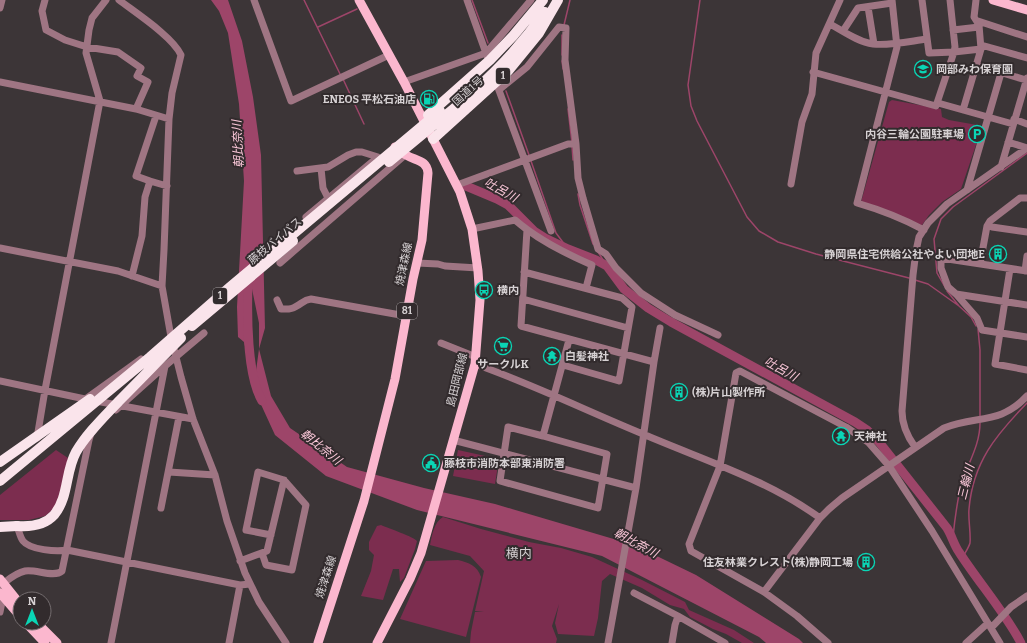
<svg xmlns="http://www.w3.org/2000/svg" width="1027" height="643" font-family="Bitter,'Noto Sans JP',serif">
<rect width="100%" height="100%" fill="#3c3537"/>
<path fill="#7c2d4f" d="M892 100 941 109 942 117 949 120 977 125 972 140 977 142 961 189 942 202 929 215 920 228 861 202 889 102Z
M56 450 68 458 61 492 55 508 45 516 29 520H0V495Z
M458 450 499 459 495 484 453 476Z
M443 517 481 529 529 542 561 548 592 557 642 580 685 602 689 610 734 630 754 643H742L726 634 713 629 690 617 684 609 670 605 642 588 610 574 602 581 598 618 594 636 558 634 555 623 559 604 552 626 557 639 556 643H470L471 632 475 612H484L475 611 484 571 470 556 430 545C432 535 434 522 443 517Z
M381 525C388 528 414 537 417 541L415 549 404 578 400 582 399 569H393L383 600 361 596 371 571 374 555 369 550V542L377 526Z
M458 560C469 563 477 565 481 577L466 637 400 619 426 561Z"/>
<path fill="#9d4569" d="M211 0H228L242 41 253 97 261 155 265 328 259 349 271 396 290 428 347 467 424 488 495 504 634 545 696 575 799 639 803 643H766L759 637 602 556 417 510 326 476 275 435 258 398 256 371 259 349V323L252 289 244 303 249 342 250 368 244 342 238 337 237 307 244 181 239 104 228 33 219 11Z"/>
<g fill="none" stroke-linecap="round" stroke-linejoin="round">
<path stroke="#9d4569" stroke-width="1.5" d="M304 0 341 76
M472 0 488 43
M700 0 688 85 691 106 697 121 747 217 759 231 778 242 816 254 909 278
M564 25 570 0
M318 27 357 9
M562 55V35
M562 61 563 69
M343 79 364 124
M506 91 529 155
M568 109 572 143
M572 146 573 160
M531 161 556 233 568 249
M578 194 580 205 593 244
M598 252 607 266
M915 280 928 284 959 306
M945 287 937 273 934 239 941 219 953 207 1027 153
M947 291 959 306 971 317 976 326
M978 329 980 350V417
M953 537C955 517 957 498 963 479 970 460 980 443 980 423
M963 557C965 553 969 547 970 543 971 533 968 519 969 509 973 462 996 435 1027 403"/>
<path stroke="#9d4569" stroke-width="9" d="M466 186 497 199 508 205 534 231 545 238 568 249 596 260 607 266 624 289 648 308 671 322 855 422 867 430 879 442 947 528C952 536 954 545 959 552 979 583 1004 611 1021 643
M248 285C247 315 247 375 262 401"/>
<path stroke="#9f7583" stroke-width="7" d="M45 0 42 11 46 30 65 40 87 47 118 52 141 68 137 76 148 82 136 109
M119 0C136 13 173 37 181 55L172 93 169 119 164 250 162 286 171 337 181 377 193 419 215 475 227 521 245 573 259 602 286 643
M254 0 291 101 389 55
M467 0 487 56
M892 0 897 47 857 203C881 210 902 218 924 230
M950 0 955 47 954 52 981 49
M868 7 874 44
M0 8 2 0
M978 21 1027 37
M830 24C843 31 858 42 873 44 889 46 911 41 927 39
M953 30 979 27
M843 31 858 8 892 3
M981 45 1027 58
M976 65 1026 80
M813 72 936 106 954 52 929 53 922 0
M0 82 136 109 169 119
M404 82 486 53 531 0
M497 85 551 231
M500 89 527 67 559 27 566 28 565 60 576 144 578 178 583 198 598 249 606 254 616 268 641 293 675 315 718 335
M938 103 1013 124
M963 110 981 49 979 25 974 17 976 0
M1014 119 1027 124
M1008 142 1027 148
M1001 167 1027 78
M321 168 323 188 328 198
M297 171 328 167 348 155 356 152H362L378 157
M150 181 167 186
M791 184 802 122 812 94 816 53 840 0
M457 185 568 144H576
M967 190 1001 73
M306 217 372 162
M992 227 1027 232
M472 229 515 220C538 240 564 253 592 265L586 288
M527 230 521 326 654 362
M0 248 118 271 162 286
M280 263 405 155
M417 263 438 264 445 266 478 268
M980 264 987 226 990 221 1020 198H1027
M1010 269 995 364 1027 370
M1025 271 1027 256
M1027 271 941 258V268L948 287 956 294 977 318 982 330 1027 337
M524 272 622 298 632 307 619 381 563 365
M132 276 142 236 145 197 150 181 136 176 156 116
M956 294 1027 305
M523 299 628 328
M277 300 281 309C286 309 291 310 295 307 302 304 303 300 311 299L406 316
M441 343 476 357
M475 364C532 384 587 411 643 434 703 460 766 479 820 518
M0 381 85 399 193 419
M84 400 141 359
M116 410 165 366
M508 427 543 436 607 454 598 508 500 481Z
M543 436 569 340
M37 438 45 390 100 101 86 53 89 30 92 18 106 0
M453 440 636 488
M915 447C907 436 902 424 902 411L913 275 916 251 919 237 928 223 947 204 1027 148
M169 472 215 475
M161 508 179 417
M17 526C19 531 20 537 23 541 30 550 57 552 67 550L240 585 250 584
M262 553 266 565 292 570 306 505 284 480 258 472 246 530 271 535
M240 561 267 551 284 480
M0 586C8 580 15 573 25 571 36 569 54 578 62 571L89 440 91 433
M764 592 820 518 829 509 842 498 944 428C977 415 1000 425 1027 396
M634 593 678 616 725 643
M0 612 3 597
M991 628 1011 607 1027 596
M111 643 165 366 204 333
M229 643 240 585
M608 643 636 488 654 362 660 328
M672 643 675 625 678 616
M828 643 797 616 764 592 691 551 689 544 720 466 736 373 740 371 846 427 868 442 889 466 932 531 1000 643
M966 643 988 623"/>
<path stroke="#fbb7ce" stroke-width="9" d="M359 0 404 82 460 192 472 229 478 271 480 300 475 364 421 553 410 579 377 643
M993 0 1027 10
M0 579 20 604
M0 593 20 616
M26 623 45 643
M37 623 57 643
M318 643 364 501 395 379 413 279 422 240 428 173C427 160 416 161 406 155 402 153 399 150 395 147"/>
<path stroke="#fae4eb" stroke-width="10" d="M428 115 490 60 513 36 543 0
M435 124C478 90 513 57 545 12
M433 139 508 71 539 33 558 0
M192 326 293 241
M0 527 17 526"/>
<path stroke="#fae4eb" stroke-width="10" d="M389 162 435 124
M0 462 90 399
M0 481 150 357 230 287 440 111
M17 526C30 527 45 525 54 515 69 497 65 472 76 452 87 433 104 417 119 401 140 380 160 359 181 338"/>
</g>
<defs>
<g id="school-ring" transform="scale(0.9)"><circle r="9.5" fill="#322b2d" stroke="#0ad5b5" stroke-width="1.5"/><path d="M0-5L7-2L0 1L-7-2ZM-4 1L0 2.5L4 1V4Q0 6-4 4Z" fill="#0ad5b5"/></g>
<g id="fuel-ring" transform="scale(0.9)"><circle r="9.5" fill="#322b2d" stroke="#0ad5b5" stroke-width="1.5"/><path d="M-5.5-6h7V0h2V4h1.3V-2.5L3-4.5l.8-.8L6-3V5H2.5V1h-1V6h-7ZM-4.2-4.7v3.2H.2V-4.7Z" fill="#0ad5b5"/></g>
<g id="parking-ring" transform="scale(0.9)"><circle r="9.5" fill="#322b2d" stroke="#0ad5b5" stroke-width="1.5"/><path d="M-3.5-5.5H1a3.5 3.5 0 0 1 0 7H-1V5.5H-3.5ZM-1-3.4V-.6H.8a1.4 1.4 0 0 0 0-2.8Z" fill="#0ad5b5"/></g>
<g id="building-ring" transform="scale(0.9)"><circle r="9.5" fill="#322b2d" stroke="#0ad5b5" stroke-width="1.5"/><path d="M-4-6H4V6H1V3H-1V6H-4ZM-2.5-4.3h1.7v1.8h-1.7ZM.8-4.3h1.7v1.8H.8ZM-2.5-1h1.7V.8h-1.7ZM.8-1h1.7V.8H.8Z" fill="#0ad5b5"/></g>
<g id="bus-ring" transform="scale(0.9)"><circle r="9.5" fill="#322b2d" stroke="#0ad5b5" stroke-width="1.5"/><path d="M-5-6H5V4H4V6H2V4H-2V6H-4V4H-5ZM-3.5-4V0h7V-4ZM-3.5 1.2v1.5H-2V1.2ZM2 1.2v1.5H3.5V1.2Z" fill="#0ad5b5"/></g>
<g id="supermarket-ring" transform="scale(0.9)"><circle r="9.5" fill="#322b2d" stroke="#0ad5b5" stroke-width="1.5"/><path d="M-6-5.5h2.5l.6 2H6L4.5 2H-2.5L-4.4-4H-6ZM-1.5 3.2a1.3 1.3 0 1 0 .1 0ZM3 3.2a1.3 1.3 0 1 0 .1 0Z" fill="#0ad5b5"/></g>
<g id="temple-ring" transform="scale(0.9)"><circle r="9.5" fill="#322b2d" stroke="#0ad5b5" stroke-width="1.5"/><path d="M0-6L5-2H3V0L6.5 2.5H4V6H1.5V3h-3V6H-4V2.5H-6.5L-3 0V-2H-5Z" fill="#0ad5b5"/></g>
<g id="civic-ring" transform="scale(0.9)"><circle r="9.5" fill="#322b2d" stroke="#0ad5b5" stroke-width="1.5"/><path d="M-.6-6.5H3V-4.5H.6V-3L4-1V1h2V6H-6V1h2V-1L-.6-3ZM-1.2 2.5V6h2.4V2.5Z" fill="#0ad5b5"/></g>
</defs>
<g fill-rule="evenodd">
<use href="#school-ring" x="923" y="69"/>
<use href="#fuel-ring" x="429" y="99"/>
<use href="#parking-ring" x="977" y="134"/>
<use href="#building-ring" x="998" y="254"/>
<use href="#bus-ring" x="484" y="290"/>
<use href="#supermarket-ring" x="503" y="346"/>
<use href="#temple-ring" x="552" y="356"/>
<use href="#building-ring" x="679" y="392"/>
<use href="#temple-ring" x="841" y="436"/>
<use href="#civic-ring" x="431" y="463"/>
<use href="#building-ring" x="866" y="562"/>
</g>
<g text-anchor="middle" dominant-baseline="central" stroke-width="4" stroke-linejoin="round" paint-order="stroke">
<g fill="#322b2d" stroke="#a59fa1" stroke-width="1">
<rect x="496" y="68" width="14" height="16" rx="3"/>
<rect x="213" y="288" width="14" height="16" rx="3"/>
<rect x="397" y="303" width="20" height="16" rx="3"/>
</g>
<g font-size="10" font-weight="bold" fill="#d6d1d3">
<text x="503" y="76">1</text>
<text x="220" y="296">1</text>
<text x="407" y="311">81</text>
</g>
<g font-size="11" font-weight="bold" fill="#d6d1d3" stroke="#322b2d" text-anchor="start">
<text x="936" y="69">岡部みわ保育園</text>
<text x="416" y="99" text-anchor="end">ENEOS 平松石油店</text>
<text x="964" y="134" text-anchor="end">内谷三輪公園駐車場</text>
<text x="985" y="254" text-anchor="end">静岡県住宅供給公社やよい団地E</text>
<text x="497" y="290">横内</text>
<text x="565" y="356">白髪神社</text>
<text x="503" y="364" text-anchor="middle">サークルK</text>
<text x="692" y="392">(株)片山製作所</text>
<text x="854" y="436">天神社</text>
<text x="444" y="463">藤枝市消防本部東消防署</text>
<text x="853" y="562" text-anchor="end">住友林業クレスト(株)静岡工場</text>
</g>
<g font-size="11" fill="#d6d1d3" stroke="#322b2d">
<text transform="translate(468 91) rotate(-42)">国道1号</text>
<text transform="translate(275 241) rotate(-40)">藤枝バイパス</text>
<text transform="translate(404 264) rotate(-78)">焼津森線</text>
<text transform="translate(457 380) rotate(-76)">島田岡部線</text>
<text transform="translate(326 577) rotate(-72)">焼津森線</text>
</g>
<g font-size="12" font-style="italic" fill="#fbc8d9" stroke="#322b2d">
<text transform="translate(238 144) rotate(-93)">朝比奈川</text>
<text transform="translate(501 190) rotate(29)">吐呂川</text>
<text transform="translate(781 369) rotate(29)">吐呂川</text>
<text transform="translate(321 447) rotate(39)">朝比奈川</text>
<text transform="translate(966 482) rotate(-76)">三輪川</text>
<text transform="translate(636 543) rotate(28)">朝比奈川</text>
</g>
<g font-size="13" fill="#d6d1d3" stroke="#322b2d">
<text x="519" y="553">横内</text>
</g>
</g>
<g transform="translate(32 611)"><circle r="19" fill="#322b2d" stroke="#746d6f"/>
<path d="M0-3L7 15L0 10L-7 15Z" fill="#0ad5b5"/>
<text y="-6" font-size="11" font-weight="bold" text-anchor="middle" fill="#d6d1d3">N</text>
</g>
</svg>
